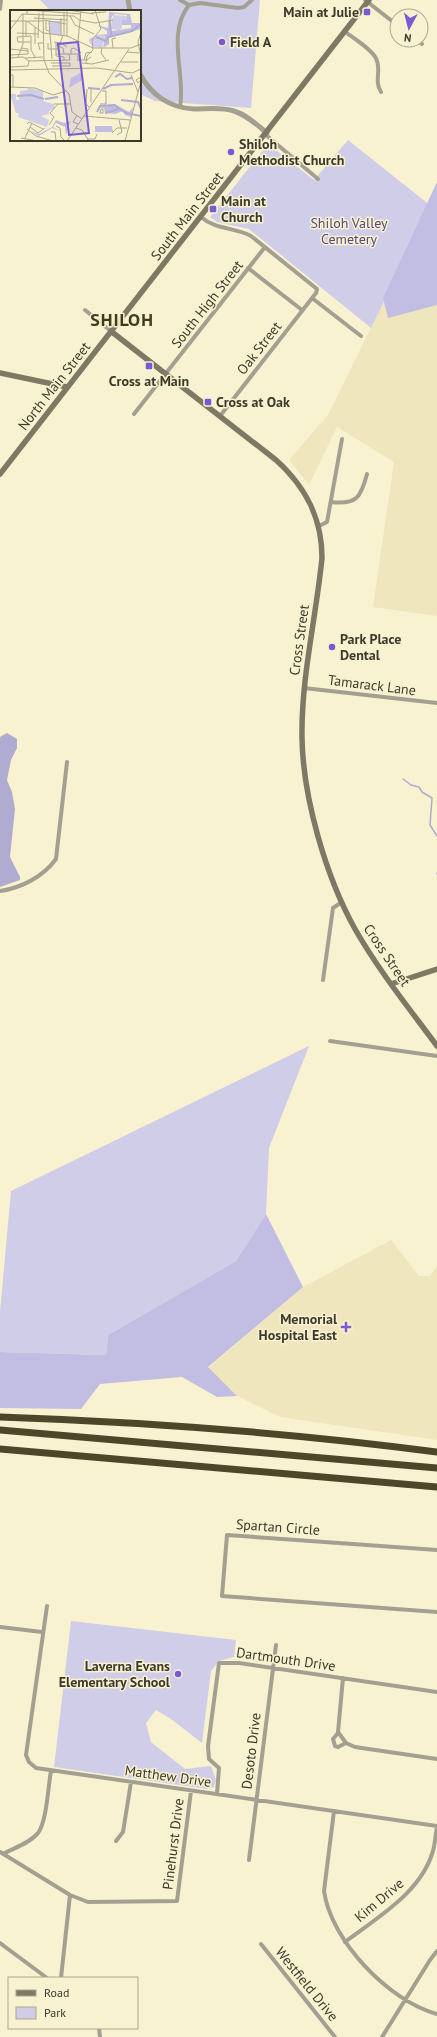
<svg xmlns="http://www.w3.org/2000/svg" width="437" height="2037" font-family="'PT Sans',sans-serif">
<rect width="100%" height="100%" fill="#f9f2d0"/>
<path fill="#efe6be" d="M437 193V616L373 607 394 462 337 427 309 485 289 460 328 415Z
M391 1240 419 1276H430L437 1266V1440L280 1417 237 1396 208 1368 303 1287Z"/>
<path fill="#d0cde9" d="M40 0H260L251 108 155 101 140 94V11H51Z
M348 140 431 206 371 328 249 229 217 222 210 217 268 144 314 180Z
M309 1046 269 1148 266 1214 236 1261 108 1335 106 1355 0 1352V1312L11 1191Z
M71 1621 236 1640 234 1657 219 1661 211 1671 202 1743 171 1719 156 1710 146 1723 151 1742 185 1769 211 1766 216 1780 214 1787 207 1789 54 1767Z"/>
<path fill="#c2bee3" d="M437 182V305L388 318 383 298Z
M266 1214 303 1287 208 1367 237 1396 217 1397 182 1377 100 1384 81 1409 0 1408V1352L106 1355 108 1335 236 1261Z"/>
<path fill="#b0abd0" d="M7 733 17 739V748L11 760 7 780 12 792 15 809 10 857 20 877V880L0 887V737Z"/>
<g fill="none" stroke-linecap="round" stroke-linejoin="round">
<path stroke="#b0abd0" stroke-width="1.5" d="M403 779 411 785 419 787 422 792 432 798 430 825 437 836
M437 873V874"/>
<path stroke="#a3a092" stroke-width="4" d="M365 0 397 25
M189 5 200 3 238 8 244 7 252 0
M0 9 1 0
M344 31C353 38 375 51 377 61 381 72 374 81 381 92
M416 40 422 44
M180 107C186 75 166 34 189 5L180 0
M266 135 318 179
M201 217C216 230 234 227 251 236L317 289 316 293 220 416
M248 268 302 310
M312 298 361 336
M85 310 112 332
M134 414 265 247
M331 502C357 505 361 497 367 474
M319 526 327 522 342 439
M304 688 437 703
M0 891C21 888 43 877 56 859L67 762
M323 980 333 908 342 902
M330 1041 437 1056
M437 1550 227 1535 222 1596 437 1612
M47 1606 26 1755 29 1762 36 1768 437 1826
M0 1627 42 1632
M343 1678 338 1732 346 1743 355 1747 437 1759
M338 1733 333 1739 335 1746 338 1747 346 1743
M217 1794 219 1768 209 1759 208 1746 219 1663H239L437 1692
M334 1811 324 1891C331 1941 389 2001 437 2014
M116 1841 123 1832 131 1782
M0 1852 70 1895 88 1902 177 1901 191 1791
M3 1854C14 1848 30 1843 38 1833 47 1821 48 1786 51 1771
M249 1860 276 1645
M345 1942C378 1917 424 1891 434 1847 435 1840 436 1833 437 1826
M0 1943 47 1978
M261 1944 335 2037
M61 1978 70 1895
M99 2028 100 2037
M382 2037 430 1960 437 1951"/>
<path stroke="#a3a092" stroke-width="5" d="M128 0 130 11
M140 74C151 95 170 108 194 109 207 109 221 107 234 111 247 115 257 125 267 133"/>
<path stroke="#7e7965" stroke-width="5.5" d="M112 332 276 460C306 487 322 518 322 558 316 618 301 678 302 738 303 798 326 877 355 929 379 971 409 1008 437 1046
M0 373 67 387
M0 474 369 0
M391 984 437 969"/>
<path stroke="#4d462a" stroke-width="7" d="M0 1417C146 1422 292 1433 437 1452
M0 1430 437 1468
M0 1449 437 1487"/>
</g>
<g fill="#785ad4" stroke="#f9f2d0" stroke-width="1.5">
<rect x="363" y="8" width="8" height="8" rx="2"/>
<circle cx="222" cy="42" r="4"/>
<circle cx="231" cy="152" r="4"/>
<rect x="209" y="205" width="8" height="8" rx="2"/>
<rect x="145" y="362" width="8" height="8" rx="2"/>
<rect x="204" y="398" width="8" height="8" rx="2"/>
<circle cx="332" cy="647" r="4"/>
<path d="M344 1321h4v4h4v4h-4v4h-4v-4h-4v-4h4z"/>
<circle cx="178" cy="1674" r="4"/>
</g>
<g text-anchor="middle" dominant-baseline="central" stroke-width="3" stroke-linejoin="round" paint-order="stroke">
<g font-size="14" font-weight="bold" fill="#3c392c" stroke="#f9f2d0" text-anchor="start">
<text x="359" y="12" text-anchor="end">Main at Julie</text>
<text x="230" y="42">Field A</text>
<text x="239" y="144">Shiloh<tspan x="239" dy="16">Methodist Church</tspan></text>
<text x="221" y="201">Main at<tspan x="221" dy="16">Church</tspan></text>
<text x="149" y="381" text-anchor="middle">Cross at Main</text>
<text x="216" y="402">Cross at Oak</text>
<text x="340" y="639">Park Place<tspan x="340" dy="16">Dental</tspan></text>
<text x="337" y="1319" text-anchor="end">Memorial<tspan x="337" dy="16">Hospital East</tspan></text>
<text x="170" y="1666" text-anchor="end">Laverna Evans<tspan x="170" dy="16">Elementary School</tspan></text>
</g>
<g font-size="14" fill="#3c392c" stroke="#f9f2d0">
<text transform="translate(187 216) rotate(-52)">South Main Street</text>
<text transform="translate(207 304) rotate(-52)">South High Street</text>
<text transform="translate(259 348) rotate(-52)">Oak Street</text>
<text transform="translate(54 386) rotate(-52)">North Main Street</text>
<text transform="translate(299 640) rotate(-82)">Cross Street</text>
<text transform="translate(372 685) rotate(7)">Tamarack Lane</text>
<text transform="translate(387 955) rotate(56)">Cross Street</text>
<text transform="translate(278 1527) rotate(4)">Spartan Circle</text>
<text transform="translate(286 1659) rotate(8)">Dartmouth Drive</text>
<text transform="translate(251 1751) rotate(-83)">Desoto Drive</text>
<text transform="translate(168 1776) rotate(8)">Matthew Drive</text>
<text transform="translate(173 1844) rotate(-83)">Pinehurst Drive</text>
<text transform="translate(379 1900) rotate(-40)">Kim Drive</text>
<text transform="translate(307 1984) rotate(51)">Westfield Drive</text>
</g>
<g font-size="14" fill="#534a7d" stroke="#f9f2d0">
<text x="349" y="223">Shiloh Valley<tspan x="349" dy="16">Cemetery</tspan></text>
</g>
<g font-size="18" font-weight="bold" letter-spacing="1" fill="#413a1e" stroke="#f9f2d0">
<text x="122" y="319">SHILOH</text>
</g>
</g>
<g transform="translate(10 10)">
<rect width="131" height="131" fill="#f9f2d0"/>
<path d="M103 5 117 6V10H112V18L109 20 101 19ZM39 11H51V25L39 24ZM87 25H95L92 38 83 37 79 32V29ZM72 62V70L59 78 61 68ZM18 78 33 81V91L44 94 45 98 39 101V104L31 106 39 110 37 117 8 107 9 103H6L0 84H6V90H9L10 81 18 80Z" fill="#d0cde9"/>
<path d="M99 2 120 4 122 13H131V19L99 28V34L93 38 95 25H87L97 24V21L87 15 98 18ZM105 4 117 5V10H112V15H121V18L102 21 100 16 102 6ZM105 94 119 102 123 97 121 107 115 105 113 101 105 104 95 103 94 98H89ZM46 110 54 113 60 111 56 125 55 117 46 113 43 117 50 121 42 118 29 126 20 121 29 124 42 117ZM85 116H102L103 122H85Z" fill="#c2bee3" fill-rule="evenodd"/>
<path fill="none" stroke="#b0abd0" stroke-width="2" d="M100 11 101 25M86 27 96 31 98 27 122 21 131 14M105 67 110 64 117 69 122 68M78 78 90 79M93 79 101 75 123 74M7 86 21 85 34 89M35 89 48 87M111 90 128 92 131 99M87 102 90 96 104 95 116 103 131 106M95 103 109 99"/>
<path fill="none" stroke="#ada88e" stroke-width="1" d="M33 0 34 50 39 63 59 84 62 102 72 109M57 0 84 4M54 2V25M81 3 96 2M17 4V0L71 4M60 6 65 15 84 24M24 8 57 10M34 10 56 14M0 11H17L33 23 57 26 83 38H121L131 34M16 11V26M18 11H33M36 11V20L39 21M39 11 42 49M0 20 12 4 64 6 69 10 86 13 103 10M131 22 128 32 131 47M7 23 28 24M51 25V8M57 26V1M28 28 29 3M68 31 71 1M21 32H8L7 27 21 26V40L25 47M44 32 51 33 57 37M46 32V46L54 47V50M38 33V39H48L53 25M25 34V17M46 35 53 38 54 44M92 38 91 43 96 50M103 38 102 29 106 28M0 39 18 41M30 40 28 33H33M117 42 129 43M46 44H68V51M61 44V39L64 38 71 43M0 45 18 44V39L11 38M8 47 13 34V4M0 48 13 47 19 51 60 50 59 44M15 48 33 47M68 50H77L81 47M74 50 76 43 82 42M111 52H128M41 53H60V56H42M72 53 82 54 99 50M76 53 77 46 83 40 82 30 91 19 85 0M0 57 18 56 19 51M0 60 87 58 122 63 131 59M0 65H3V77M121 65 128 82M131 67 126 70 128 73 131 70M0 77 25 78 43 85 56 81M77 79 76 94 79 97M81 92V79M44 94H61M90 94H96V81H92M91 99H93V103H90ZM67 105 63 112 68 114M74 106 120 110M17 114 19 112 33 119M39 115 44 107 40 103 48 94M46 116 50 118 51 127 55 131M20 117 28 123 35 118M66 118 72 120 79 131M17 119 26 126 43 131M41 122H45L46 131M102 123 107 118H117M107 125 112 122 109 110M11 128 27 131M15 128 22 113M77 129H85L87 124M57 131 119 39M115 131 131 71"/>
<path fill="#785ad4" fill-opacity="0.15" stroke="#785ad4" stroke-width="2" d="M68 32 79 123 59 125 48 34Z"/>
<rect width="131" height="131" fill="none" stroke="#3c392c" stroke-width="2"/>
</g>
<rect x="8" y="1977" width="130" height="52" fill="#f9f2d0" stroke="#ada88e"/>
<rect x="16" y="1990" width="20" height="6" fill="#7e7965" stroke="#ada88e"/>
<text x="44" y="1997" font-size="12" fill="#3c392c">Road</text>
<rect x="16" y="2007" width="20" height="12" fill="#d0cde9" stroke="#ada88e"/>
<text x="44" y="2017" font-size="12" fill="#3c392c">Park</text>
<g transform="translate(409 28) rotate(187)"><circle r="19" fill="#f9f2d0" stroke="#ada88e"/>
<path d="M0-3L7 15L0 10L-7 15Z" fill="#785ad4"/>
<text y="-6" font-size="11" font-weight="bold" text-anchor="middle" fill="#3c392c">N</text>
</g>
</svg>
